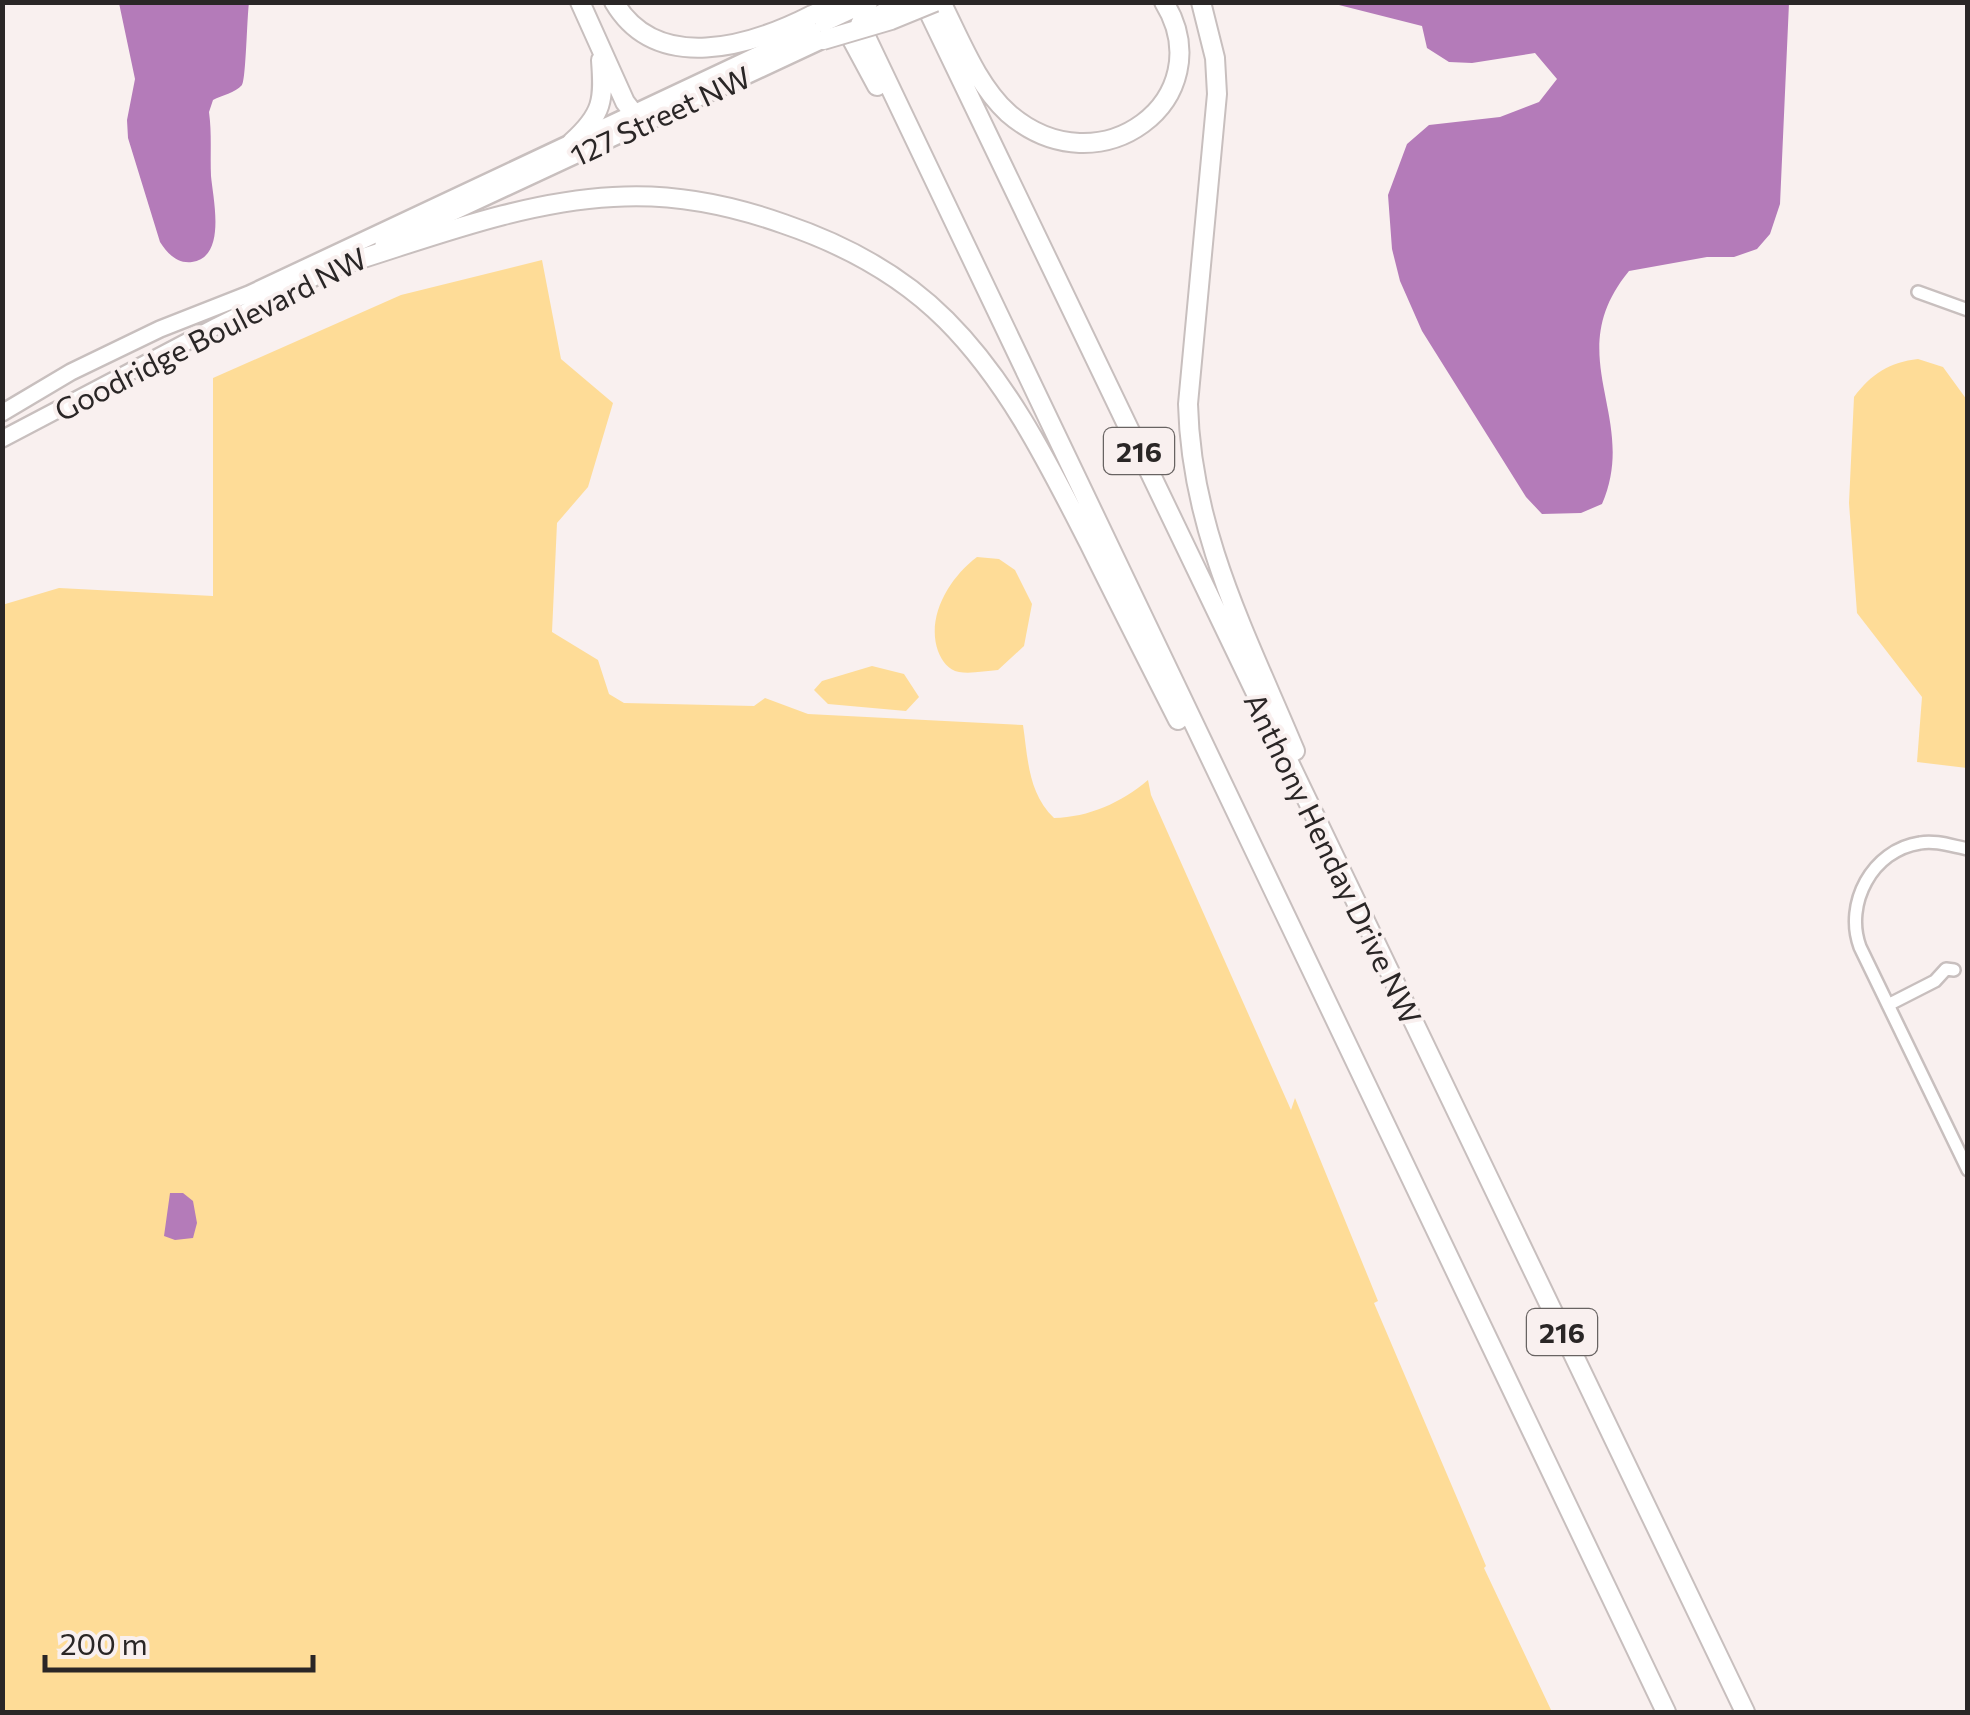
<svg xmlns="http://www.w3.org/2000/svg" width="1970" height="1715" font-family="Commissioner,sans-serif">
<rect width="100%" height="100%" fill="#f9f0ef"/>
<path fill="#fedc97" d="M542 260 561 359 613 403 588 487 557 523 552 632 598 660 609 694 624 703 754 706 765 698 808 714 1023 725C1028 759 1028 793 1054 818 1089 817 1121 803 1148 780L1151 795 1291 1110 1295 1098 1378 1301 1374 1303 1486 1566 1484 1568 1552 1712H3L2 605 59 588 213 596V378L401 295Z
M1918 359 1943 367 1967 400V768L1917 762 1922 697 1857 613 1849 503 1854 397C1871 374 1890 362 1918 359Z
M977 557 999 559 1015 570 1032 604 1024 646 998 670C986 671 970 674 959 672 948 670 942 661 938 651 926 617 949 578 977 557Z
M872 666 904 674 919 697 906 711 828 704 814 690 822 681Z"/>
<path fill="#b47bb9" d="M119 3H249C247 16 246 80 242 85 235 93 222 95 213 100L209 112C212 134 210 155 211 176 213 199 227 257 192 262 177 264 167 253 160 242L128 138 127 120 135 79Z
M1331 3H1789L1780 204 1770 234 1757 249 1734 257H1707L1629 271C1559 356 1640 416 1602 504L1581 513 1542 514 1526 497 1422 331 1400 281 1392 249 1388 195 1407 144 1429 125 1500 117 1539 102 1557 79 1535 53 1472 63 1449 62 1427 48 1422 26Z
M170 1193H183L193 1201 197 1223 193 1238 175 1240 164 1236Z"/>
<g fill="none" stroke-linecap="round" stroke-linejoin="round">
<g stroke="#c8bfbe" stroke-width="16">
<path id="minor" d="M1918 292 1968 310
M1968 849C1952 846 1935 840 1920 843 1872 850 1844 904 1860 947L1968 1170
M1888 1005 1935 981 1946 969 1954 970"/>
</g>
<g stroke="#c8bfbe" stroke-width="20">
<path id="major" d="M383 245 823 40
M2 413 71 372 160 329 249 294 823 24
M2 439 217 326 348 261"/>
</g>
<g stroke="#c8bfbe" stroke-width="22">
<path id="highway" d="M580 2 625 102 642 124
M614 2C657 75 751 46 812 15
M924 2 1745 1712
M941 2C960 39 977 85 1008 113 1100 193 1223 98 1164 2
M1201 2 1215 58 1217 94 1188 404C1191 531 1247 636 1295 751
M856 16 1666 1712
M842 21 877 86
M572 142C603 114 604 100 601 60
M341 265C429 238 520 202 613 197 672 193 728 204 784 224 843 244 901 275 946 320 1009 383 1049 465 1089 543 1118 602 1148 661 1178 720"/>
</g>
<use href="#minor" stroke="#fff" stroke-width="11"/>
<use href="#major" stroke="#fff" stroke-width="15"/>
<use href="#highway" stroke="#fff" stroke-width="18"/>
<g stroke="#c8bfbe" stroke-width="20" stroke-linecap="butt">
<path id="major-bridge" d="M859 23 903 2
M823 24 870 2"/>
</g>
<g stroke="#c8bfbe" stroke-width="22" stroke-linecap="butt">
<path id="highway-bridge" d="M812 15 843 2
M823 40 891 20 935 2"/>
</g>
<use href="#major-bridge" stroke="#fff" stroke-width="15"/>
<use href="#highway-bridge" stroke="#fff" stroke-width="18"/>
</g>
<g text-anchor="middle" dominant-baseline="central" stroke-width="8" stroke-linejoin="round" paint-order="stroke">
<g fill="#f9f0ef" stroke="#686362" stroke-width="2.5">
<rect x="1104" y="428" width="70" height="46" rx="8"/>
<rect x="1527" y="1309" width="70" height="46" rx="8"/>
</g>
<g font-size="28" font-weight="bold" fill="#2a2626">
<text x="1139" y="451">216</text>
<text x="1562" y="1332">216</text>
</g>
<g font-size="30" fill="#2a2626" stroke="#f9f0ef">
<text transform="translate(660 115) rotate(-25)">127 Street NW</text>
<text transform="translate(210 333) rotate(-27)">Goodridge Boulevard NW</text>
<text transform="translate(1334 858) rotate(64)">Anthony Henday Drive NW</text>
</g>
</g>
<rect width="1970" height="1715" fill="none" stroke="#2a2626" stroke-width="10"/>
<path d="M45 1655v15h268v-15" fill="none" stroke="#2a2626" stroke-width="5"/>
<text x="60" y="1655" font-size="30" fill="#2a2626" stroke="#f9f0ef" stroke-width="8" paint-order="stroke">200 m</text>
</svg>
